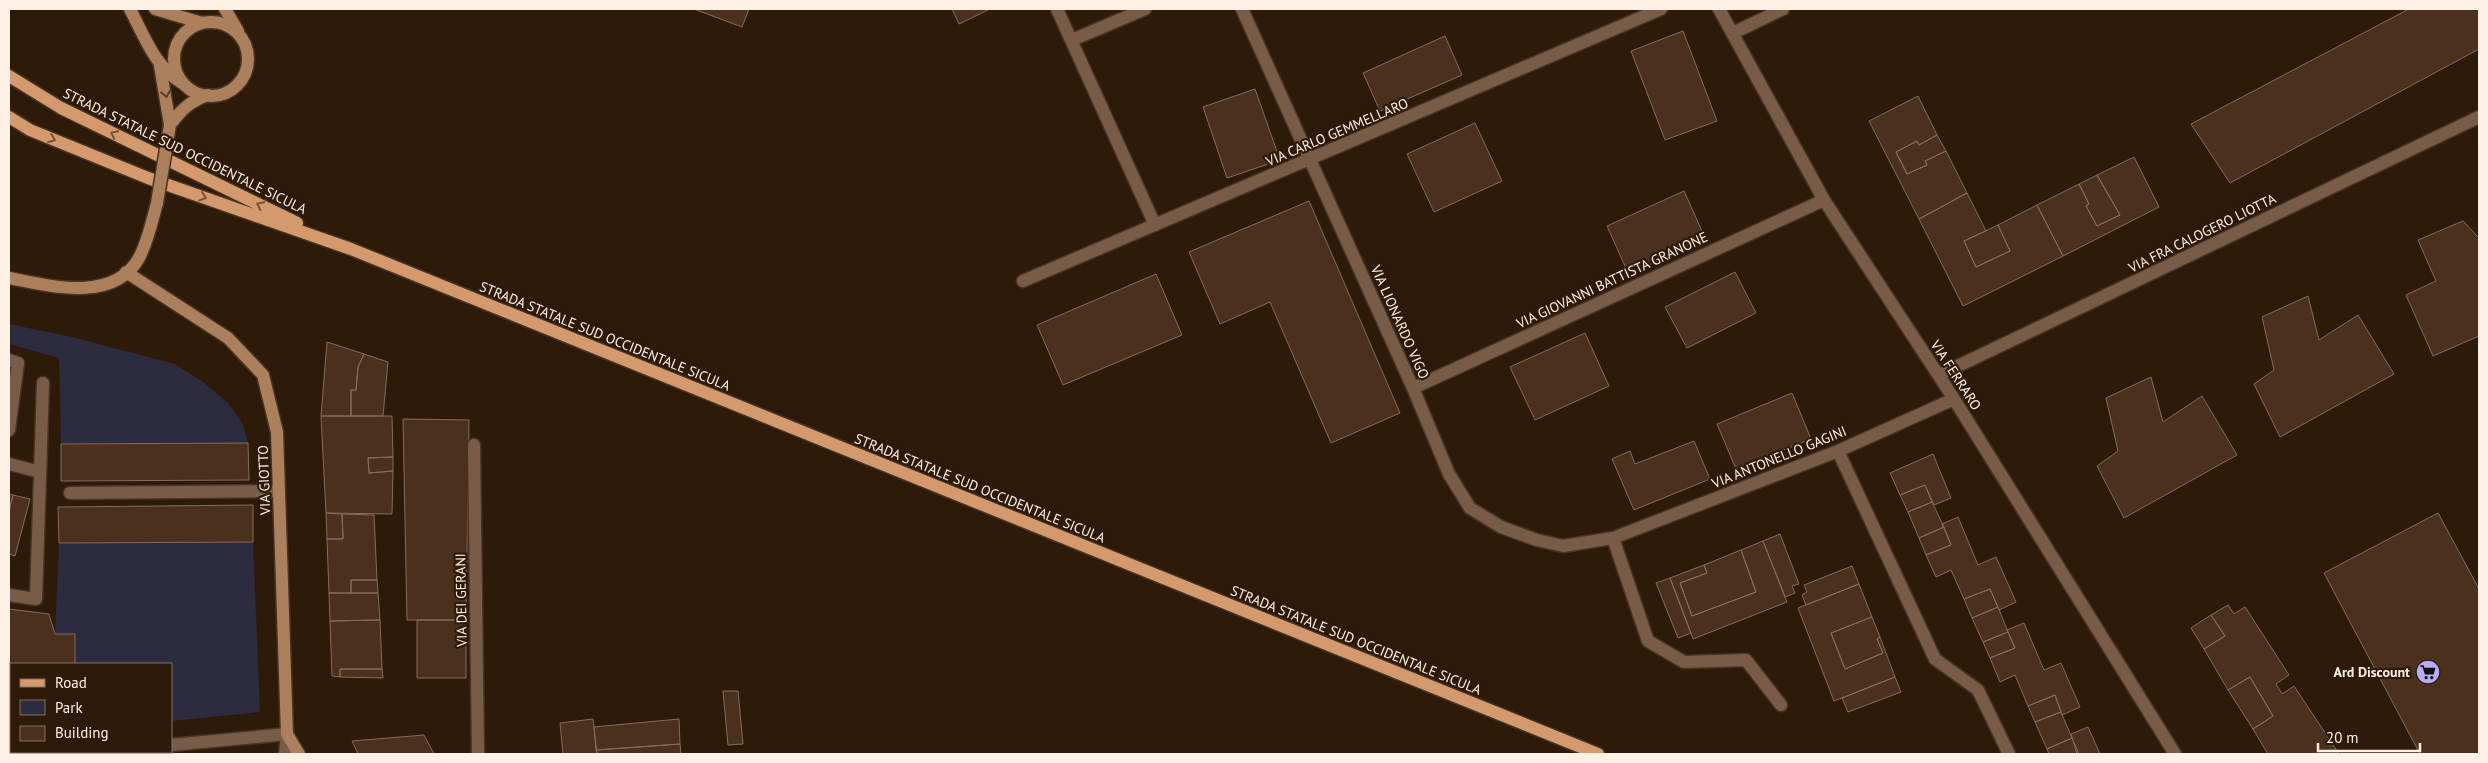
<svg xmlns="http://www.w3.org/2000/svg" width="2488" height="763" font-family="'PT Sans',sans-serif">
<rect width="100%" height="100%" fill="#2e1a09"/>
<path fill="#2d2b3e" d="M9 324 72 337 175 364 203 382 228 403 243 424 248 443 61 444 59 358 9 344Z
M253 542 260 712 171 721V664H75V634H55L59 543Z"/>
<path fill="#4b311d" stroke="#866c5a" d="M694 9H749L742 27Z
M952 9H990L959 24Z
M2409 9H2479V49L2230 183 2191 124Z
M1683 31 1717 121 1665 140 1631 51Z
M1445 36 1462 75 1380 111 1363 73Z
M1255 89 1280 160 1227 178 1203 107Z
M1918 96 1937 135 1919 145 1917 141 1896 152 1907 174 1927 165 1925 161 1946 151 1967 193 1919 219 1869 121Z
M1475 123 1502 181 1434 212 1407 154Z
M1937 135 1946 151 1925 161 1927 165 1907 174 1896 152 1917 141 1919 145Z
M2134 157 2159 207 2063 256 2037 205 2079 184 2089 204 2086 206 2097 226 2120 215 2097 175Z
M2097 175 2120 215 2097 226 2086 206 2089 204 2079 184Z
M1684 191 1706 240 1629 275 1607 226Z
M1967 193 1986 231 1964 241 1976 267 2010 251 1998 225 2037 205 2063 256 1963 306 1919 219Z
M1309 201 1400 413 1331 443 1270 302 1220 324 1189 252Z
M2463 221 2479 238V336L2433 356 2406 295 2436 281 2418 240Z
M1998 225 2010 251 1976 267 1964 241Z
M1735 272 1756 313 1687 348 1665 307Z
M1156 274 1182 335 1063 385 1037 325Z
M2308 296 2319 340 2358 315 2394 374 2280 437 2254 384 2274 370 2262 317Z
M1585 333 1609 386 1535 420 1510 367Z
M327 342 364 354 358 367 356 390H351V416H321Z
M364 354 388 362 383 416H351V390H356L358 367Z
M2151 377 2163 422 2202 396 2237 455 2124 518 2097 466 2118 451 2106 398Z
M1792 393 1811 439 1736 469 1717 424Z
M321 416H392L393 457 368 458 369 473 393 471 392 514 326 513Z
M403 419 469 420 466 620H407Z
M1694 441 1710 479 1634 510 1612 459 1630 451 1635 464Z
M248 443 249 480 61 481V444Z
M1933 454 1951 498 1934 505 1925 485 1900 495 1890 473Z
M393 457V471L369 473 368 458Z
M1925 485 1932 502 1908 512 1900 495Z
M9 494 13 495 9 511Z
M13 495 30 499 15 556 9 554V511Z
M1932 502 1944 527 1919 538 1908 512Z
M253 505V542L59 543 58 507Z
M326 513 342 514 343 539H327Z
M2438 513 2479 589V754H2420L2324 573Z
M342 514 374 515 377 580H351V593H329L327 539H343Z
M1958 517 1978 565 1996 557 2016 602 1999 610 1990 589 1964 599 1951 570 1936 577 1926 555 1951 545 1942 524Z
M1944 527 1951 545 1926 555 1919 538Z
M1780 534 1799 584 1792 586 1795 593 1785 597 1763 541Z
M1763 541 1787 602 1693 639 1670 578 1704 565 1707 573 1680 583 1692 616 1756 592 1741 550Z
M1741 550 1756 592 1692 616 1680 583 1707 573 1704 565Z
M1852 566 1859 584 1806 605 1802 595 1807 592 1804 585Z
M1670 578 1691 633 1678 638 1656 583Z
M351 580H377L378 593H351Z
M1859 584 1872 617 1831 633 1845 669 1883 653 1877 639 1880 637 1895 677 1834 701 1798 608Z
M1990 589 1998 607 1972 618 1964 599Z
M329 593H378L380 620 330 621Z
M2228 605 2234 614 2245 607 2289 675 2276 684 2282 694 2294 686 2339 754H2268L2253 729 2273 716 2250 677 2228 690 2204 649 2225 636 2211 615Z
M1998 607 2008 632 1983 642 1972 618Z
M9 609 49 614 55 634H75V664H11V729H9Z
M2211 615 2225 636 2204 649 2191 628Z
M1872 617 1880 637 1877 639 1883 653 1845 669 1831 633Z
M380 620 382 669H340V677L332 676 330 621Z
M417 620H466V678H417Z
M2024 623 2044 670 2061 663 2080 707 2062 715 2055 695 2028 706 2015 675 2000 682 1990 658 2015 648 2007 630Z
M2008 632 2015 648 1990 658 1983 642Z
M340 669H382L383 678 340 677Z
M1895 677 1901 692 1848 712 1842 698Z
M2250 677 2273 716 2253 729 2228 690Z
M723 691H738L743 744 728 745Z
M2055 695 2061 712 2035 722 2028 706Z
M2061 712 2072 738 2047 749 2035 722Z
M593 719 597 754H563L560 723Z
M679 719 680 744 596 750 594 727Z
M2088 727 2100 754H2077L2071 734Z
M424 735 434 754H358L352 741Z
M2072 738 2079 754H2049L2047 749Z
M680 744 681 754H597L596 750Z"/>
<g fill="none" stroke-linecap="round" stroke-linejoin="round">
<g stroke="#473424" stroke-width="15">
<path id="lane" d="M9 360 18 363 9 430
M9 464 40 472
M70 493 279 491
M1613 538 1648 641 1684 662 1746 660 1781 705
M9 595 36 599 43 383"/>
</g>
<g stroke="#473424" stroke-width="15">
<path id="street" d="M1057 9 1155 225
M1242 9 1413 388 1449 474 1470 508 1501 527 1537 540 1563 546 1613 538 1838 451 1954 399
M1719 9 1824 200 1954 399 2175 754
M1733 33 1783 9
M1072 40 1145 9
M1023 281 1661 9
M1939 375 2479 117
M1413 388 1824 200
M474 445 478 754
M1838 451 1935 659 1978 690 2009 754
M171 745 287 734 285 754
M9 751H11
M104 754V752"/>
</g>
<g stroke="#473424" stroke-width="15">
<path id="secondary" d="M130 9C144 36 155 67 182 83
M155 9 202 23
M225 9 238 31
M174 59a37 37 0 1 1 74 0a37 37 0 1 1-74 0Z
M160 66 170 125
M170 125C181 110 190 101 208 95
M126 272 228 338 263 375 277 432 287 734 299 754
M9 278C50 286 114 303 139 258 148 241 152 221 157 203"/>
</g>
<g stroke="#473424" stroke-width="15">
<path id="primary" d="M9 76 61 108 297 223
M9 117 30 130 148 178 351 249 1598 754"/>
</g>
<use href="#lane" stroke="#795c47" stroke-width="12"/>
<use href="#street" stroke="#795c47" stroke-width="12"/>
<use href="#secondary" stroke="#ac7f5d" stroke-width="12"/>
<use href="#primary" stroke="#d4996d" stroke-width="12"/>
<g stroke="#473424" stroke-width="15" stroke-linecap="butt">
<path id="secondary-bridge" d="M157 203 170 125"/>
</g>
<use href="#secondary-bridge" stroke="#ac7f5d" stroke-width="12"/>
</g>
<defs><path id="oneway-chevron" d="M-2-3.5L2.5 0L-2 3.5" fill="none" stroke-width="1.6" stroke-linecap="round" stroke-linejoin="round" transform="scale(1.25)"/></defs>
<use stroke="#5a3d26" href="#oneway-chevron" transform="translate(166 94) rotate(79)"/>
<g stroke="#795336">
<use href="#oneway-chevron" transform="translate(114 134) rotate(-154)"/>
<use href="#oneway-chevron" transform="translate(52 139) rotate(22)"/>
<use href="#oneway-chevron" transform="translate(203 197) rotate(19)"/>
<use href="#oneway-chevron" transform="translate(260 205) rotate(-154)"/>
</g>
<defs>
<g id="supermarket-disc" transform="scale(1.25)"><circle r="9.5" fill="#b7abf8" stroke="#2e1a09"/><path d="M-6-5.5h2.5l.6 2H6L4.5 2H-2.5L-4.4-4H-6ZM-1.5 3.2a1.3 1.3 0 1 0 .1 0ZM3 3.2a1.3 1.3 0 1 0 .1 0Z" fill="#111"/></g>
</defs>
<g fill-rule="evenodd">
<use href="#supermarket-disc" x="2428" y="672"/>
</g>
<g text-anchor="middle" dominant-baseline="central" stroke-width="4.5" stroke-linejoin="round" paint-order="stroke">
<g font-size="14" fill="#fff0e6" stroke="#2e1a09">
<text transform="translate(1337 132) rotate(-23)">VIA CARLO GEMMELLARO</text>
<text transform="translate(185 151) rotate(26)">STRADA STATALE SUD OCCIDENTALE SICULA</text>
<text transform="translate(2202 233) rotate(-26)">VIA FRA CALOGERO LIOTTA</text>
<text transform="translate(1612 280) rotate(-25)">VIA GIOVANNI BATTISTA GRANONE</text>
<text transform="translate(1400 322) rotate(66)">VIA LIONARDO VIGO</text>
<text transform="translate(605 336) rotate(22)">STRADA STATALE SUD OCCIDENTALE SICULA</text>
<text transform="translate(1956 375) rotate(57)">VIA FERRARO</text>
<text transform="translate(1779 457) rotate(-22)">VIA ANTONELLO GAGINI</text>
<text transform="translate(264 480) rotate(-92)">VIA GIOTTO</text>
<text transform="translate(980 488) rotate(22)">STRADA STATALE SUD OCCIDENTALE SICULA</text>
<text transform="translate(461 600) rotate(-91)">VIA DEI GERANI</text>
<text transform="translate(1356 640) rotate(22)">STRADA STATALE SUD OCCIDENTALE SICULA</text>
</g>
<g font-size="14" font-weight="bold" fill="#fff0e6" stroke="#2e1a09" text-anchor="end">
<text x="2410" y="672">Ard Discount</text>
</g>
</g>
<rect width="2488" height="763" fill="none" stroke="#fff0e6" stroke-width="20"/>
<rect x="10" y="663" width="162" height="90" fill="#2e1a09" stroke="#827061"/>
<rect x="20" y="679" width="25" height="8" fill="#d4996d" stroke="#827061"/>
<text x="55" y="688" font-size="15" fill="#fff0e6">Road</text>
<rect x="20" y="700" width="25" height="15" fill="#2d2b3e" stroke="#827061"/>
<text x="55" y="713" font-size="15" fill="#fff0e6">Park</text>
<rect x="20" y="726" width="25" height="15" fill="#4b311d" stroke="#827061"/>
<text x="55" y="738" font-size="15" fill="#fff0e6">Building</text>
<path d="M2318 743v8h102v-8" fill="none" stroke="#fff0e6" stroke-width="2.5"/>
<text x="2326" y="743" font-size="15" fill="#fff0e6" stroke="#2e1a09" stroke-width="4" paint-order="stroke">20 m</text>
</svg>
